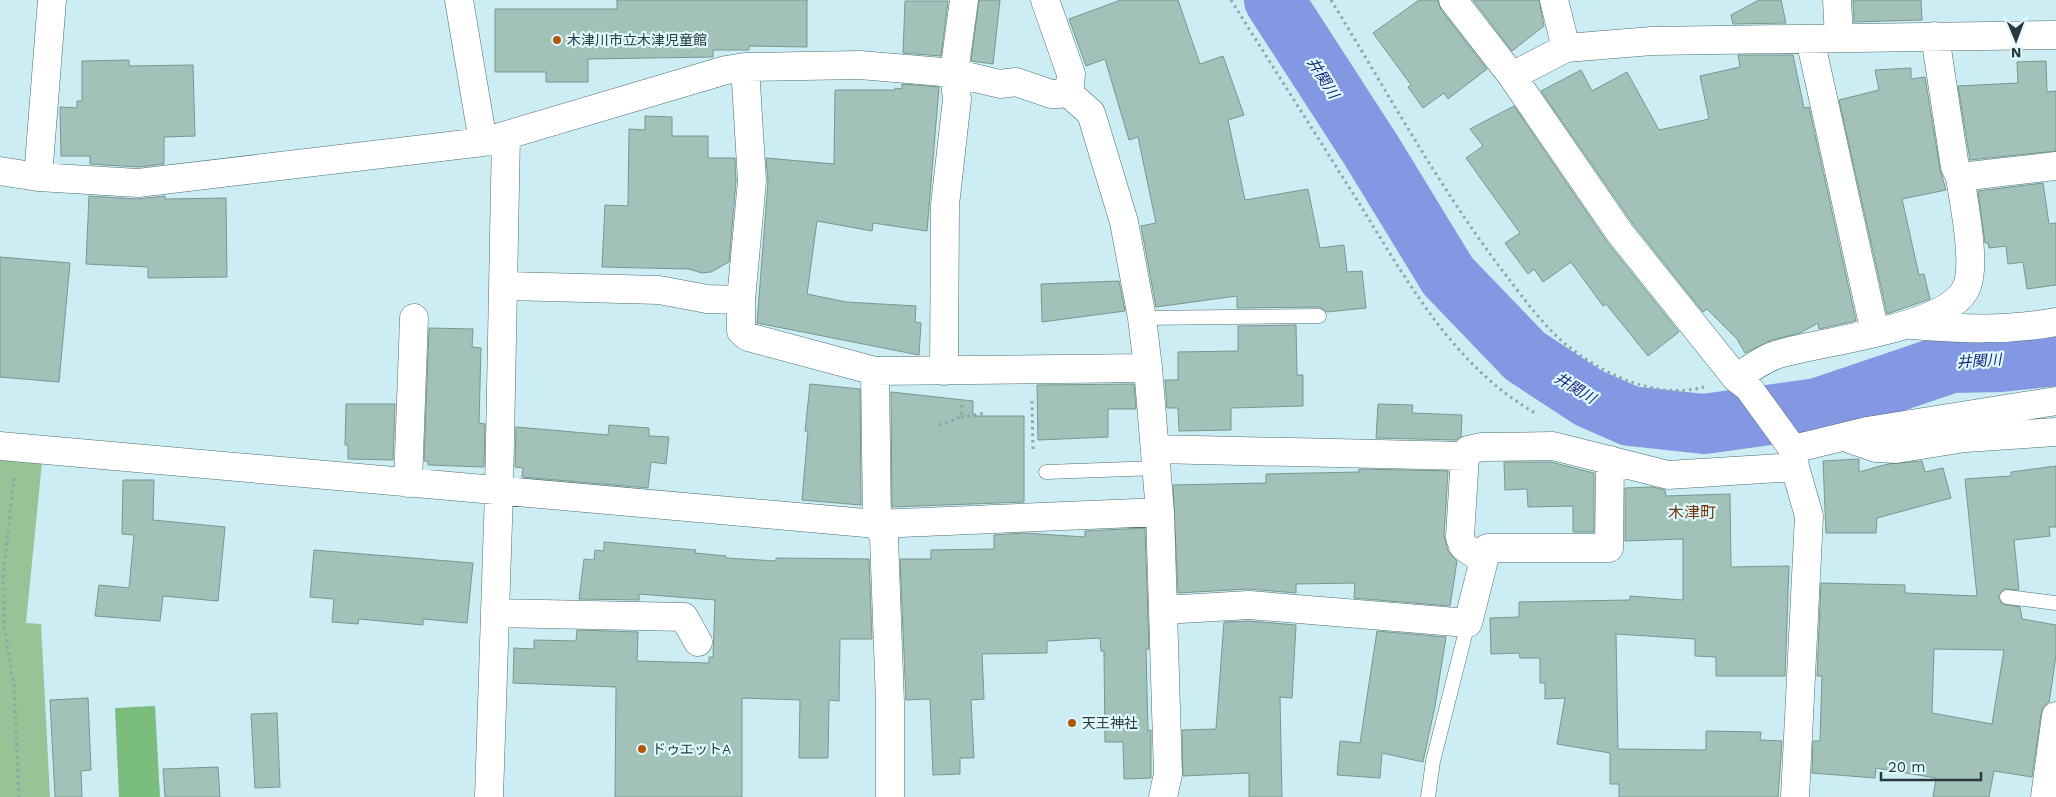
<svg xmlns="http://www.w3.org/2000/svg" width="2056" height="797" font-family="'Work Sans','Noto Sans JP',sans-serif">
<rect width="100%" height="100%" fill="#cbedf3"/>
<path fill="#96c496" d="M0 459 42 462 26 623 41 624 50 797H0Z"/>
<path fill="#7bbd7d" d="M155 706 160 797H119L115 708Z"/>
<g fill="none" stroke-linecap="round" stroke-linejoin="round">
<path stroke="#8497e3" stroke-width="60" d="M1274 0 1371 150 1448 276 1525 356 1589 398 1630 416 1704 424 1818 408 1951 363 2001 362 2056 356"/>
</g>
<path fill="#a2c2b9" stroke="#78978f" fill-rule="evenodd" d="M617 0H807V47L749 46V50H713V57L588 59V82H546V72H495V9H617Z
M979 0H1000L993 64 971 61Z
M1121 0H1178L1200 64 1223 56 1244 115 1228 120 1245 200 1308 189 1320 248 1344 245 1347 272 1362 271 1366 308 1327 312 1319 307 1237 308V296L1156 307 1141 226 1156 223 1138 137 1129 140 1105 59 1086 66 1069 19Z
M1419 0H1438L1441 10 1487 69 1448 99 1444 93 1423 108 1408 87 1411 85 1373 33Z
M1473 0H1539L1544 26 1512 51Z
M1759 0H1781L1786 23 1733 24 1731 15Z
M1853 0H1921L1922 20 1854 22Z
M905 1H948L941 56 903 53Z
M1738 55H1793L1804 108 1809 107 1856 321 1819 329 1818 323 1800 333 1772 340 1745 353 1737 339 1707 309 1703 312 1633 224 1541 91 1581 70 1592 91 1627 72 1659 130 1709 119 1700 76 1740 67Z
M129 60V66L193 65 195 136 164 137V164L138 167 90 164V156H61L60 107 77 108V101H82V61Z
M2046 61 2047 92 2056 91V151L1970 160 1958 86 2018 83 2017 62Z
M1911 68V79L1925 77 1940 169 1946 190 1902 199 1919 275 1924 274 1930 299 1887 314 1839 100 1879 90 1875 70Z
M902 84 939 87 927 231 873 223 872 231 817 221 807 294 846 302 916 306 915 322 921 323 919 355 757 323 768 182 766 158 834 164 835 90H895V88L902 89Z
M1514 106 1607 242 1679 332 1648 356 1606 304 1603 306 1571 262 1543 282 1534 269 1528 274 1505 243 1520 233 1466 158 1483 146 1470 129Z
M645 116 672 117V136H708V158H735L736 181 729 262 711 272 702 273 689 269 602 267 605 205 628 206 629 129 645 130Z
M2043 183 2049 224 2056 223V285L2027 289 2023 262 2008 264 2006 246 1989 248 1988 243H1985L1978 191Z
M89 196 137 199 165 196V199L226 198 227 277 148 278V267L86 264Z
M0 257 70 263 59 382 0 377Z
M1119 281 1125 311 1042 322 1041 284Z
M1296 325 1297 375H1303V406L1231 408V430L1179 431 1178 408H1167L1165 380H1178V352L1238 351V326Z
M429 328 473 329 472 347 481 348 479 423 485 424 484 467 428 465V461H424Z
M810 384 860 389 861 505 802 500 808 431H805Z
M1134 384 1136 409H1108V437L1038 440 1037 385Z
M891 392 973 401V416H1024V502L892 507Z
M346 404H395L393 460 348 459V445H345Z
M1378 404 1413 405 1412 413 1462 415 1461 437 1456 440 1376 438Z
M609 425 649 428V436L669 437 666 464 651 462 648 488 522 477 523 468 515 467 516 427 608 435Z
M1859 459V472L1888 464 1922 461 1925 472 1943 468 1951 498 1877 518 1876 533H1826L1823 461Z
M1504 462H1551L1594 473V532H1573V506L1528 507 1527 489 1505 490Z
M2056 466V527H2049L2050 536 2014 540 2019 590 2004 589 1998 596 2002 604 2020 607 2022 619 2056 625V655L2051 690 2049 702 2043 707 2041 714 2032 777 1994 771 1989 797H1933L1936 778 1876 768 1875 778 1812 773 1813 741H1820L1822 676H1817L1821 583 1905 585V593L1977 596 1965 479 2011 476V472ZM1934 649 2004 650 1992 724 1932 713Z
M1359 469 1448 471 1444 536 1448 551 1457 561 1450 606 1354 598 1355 583 1296 584V593L1248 589 1178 593 1173 485 1266 483V474L1359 472Z
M123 480H154L153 520 225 527 218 601 163 596 160 621 95 616 99 585 129 588 134 535 122 534Z
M1652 487 1665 490 1666 496 1730 494 1731 567 1789 566 1785 676H1716V657L1695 656V639L1616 634 1618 749 1706 750V731L1761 732 1760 740 1782 741 1778 797H1619V784H1610V753L1557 744 1565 698 1545 699V683H1540V658H1520L1519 653 1491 654 1490 618 1519 617V602L1630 600V596L1683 600V539L1625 541V488Z
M1145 528 1149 649H1146L1148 731 1151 730V778L1124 779 1123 742H1105L1104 651H1101L1100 638 1047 641V653L982 654 984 699 971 700 974 758H960V774L933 775 930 699 906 700 900 559H931V550L994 549V535L1024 533 1085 537V531Z
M604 542 696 550 695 553 726 556V558L776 561V558L869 559 872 639H840L839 701 829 700 828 758H799L800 700 742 698V797H615L616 687 513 683 514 648 534 649V640L576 641 577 630 638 632 637 661 709 663V657H713L715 600 639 594V600L579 599 584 559 594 560 595 550 604 551Z
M314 550 473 563 467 623 423 619V625L359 619 358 624 332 622 334 599 310 597Z
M1249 621 1296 625 1292 698 1280 697 1282 797H1249V773L1183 776 1182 730 1216 729 1224 622Z
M1377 631 1446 637 1435 706 1423 762 1382 753 1380 778 1337 775 1340 741 1360 743Z
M88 698 91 770 81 771 82 797H55L50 700Z
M277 713 280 787 255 788 251 714Z
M218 767 220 797H165L163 769Z"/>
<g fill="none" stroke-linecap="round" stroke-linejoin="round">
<g stroke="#4f6e73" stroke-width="15">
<path id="lane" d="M1142 318 1319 316
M1046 472 1157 468
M2007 597 2056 603
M1428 797 1433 761 1468 623"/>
</g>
<g stroke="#4f6e73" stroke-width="29">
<path id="street" d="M459 0 483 142
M1453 0 1512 76 1620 233 1736 378 1748 387 1793 449 1795 467 1809 516 1795 797
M1554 0 1566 48
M1837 0 1839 38
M1935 36 1955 167 1960 177
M1810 39 1875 333
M745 67 752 181 741 300V331L748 337 875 371 877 524 884 537 890 703V797
M1512 76 1566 48 1652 41 2056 35
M1066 91 1091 113 1124 222 1142 318 1148 368 1160 512 1168 774 1163 797
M0 171 38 177 138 183 483 142 726 70 745 67 860 65 954 73 1000 84 1016 82 1051 94H1059L1070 87 1071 74 1045 0
M38 177 52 0
M504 286 659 290 707 299 741 300
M1911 325C1962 329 2006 331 2056 322
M875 371 1148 368
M944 371 945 205 957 99 954 73 964 0
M1736 378C1749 370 1764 358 1779 354 1820 341 1951 329 1967 286 1976 263 1964 203 1960 177L2056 166
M1850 439 1876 448 1896 449 1965 438 2056 432
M0 446 877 524 1160 512
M1155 449 1465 456 1468 450 1482 447 1553 446 1668 475 1795 467
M1793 449 1867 431 2056 401
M1465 456 1460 537 1463 546 1484 561
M408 483 414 318
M1163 610 1249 605 1468 623 1487 548H1609L1610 460
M495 613 684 617 698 642
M489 797 499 491 506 136
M2045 797 2056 716"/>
</g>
<path stroke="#8ca6aa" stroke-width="3" stroke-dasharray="2.5 4" stroke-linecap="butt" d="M1231 0C1271 64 1312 128 1352 192 1403 273 1451 366 1537 414
M1331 0C1388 93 1441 191 1508 278 1524 299 1547 330 1568 346 1604 375 1657 400 1704 387
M1032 401 1033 452
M961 417 986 413
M939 425 961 417 962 401
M14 478 3 577 4 626 14 686 19 797"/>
<use href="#lane" stroke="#fff" stroke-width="14"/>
<use href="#street" stroke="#fff" stroke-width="28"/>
</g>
<g fill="#b4550c" stroke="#ddf9fd" stroke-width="2">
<circle cx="557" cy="40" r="5"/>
<circle cx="1072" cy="723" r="5"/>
<circle cx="642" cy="749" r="5"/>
</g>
<g text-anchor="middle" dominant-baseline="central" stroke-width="4.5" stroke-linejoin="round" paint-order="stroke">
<g font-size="14" fill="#2b393b" stroke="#ddf9fd" text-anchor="start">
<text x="567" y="40">木津川市立木津児童館</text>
<text x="1082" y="723">天王神社</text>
<text x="652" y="749">ドゥエットA</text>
</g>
<g font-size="15" font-style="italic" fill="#20267c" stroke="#ddf9fd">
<text transform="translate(1323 78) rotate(58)">井関川</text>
<text transform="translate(1979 361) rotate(-4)">井関川</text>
<text transform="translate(1575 388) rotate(31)">井関川</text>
</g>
<g font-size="16" fill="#76380f" stroke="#ddf9fd">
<text x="1692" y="512">木津町</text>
</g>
</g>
<g transform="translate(2016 40) rotate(179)" stroke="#ddf9fd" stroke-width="4" paint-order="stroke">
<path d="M0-4L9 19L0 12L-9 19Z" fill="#2b393b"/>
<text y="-8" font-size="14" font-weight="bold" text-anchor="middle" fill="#2b393b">N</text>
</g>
<path d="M1881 772v8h100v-8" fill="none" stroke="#2b393b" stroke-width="2.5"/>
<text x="1888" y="772" font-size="15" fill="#2b393b" stroke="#ddf9fd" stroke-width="4" paint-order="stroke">20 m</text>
</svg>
